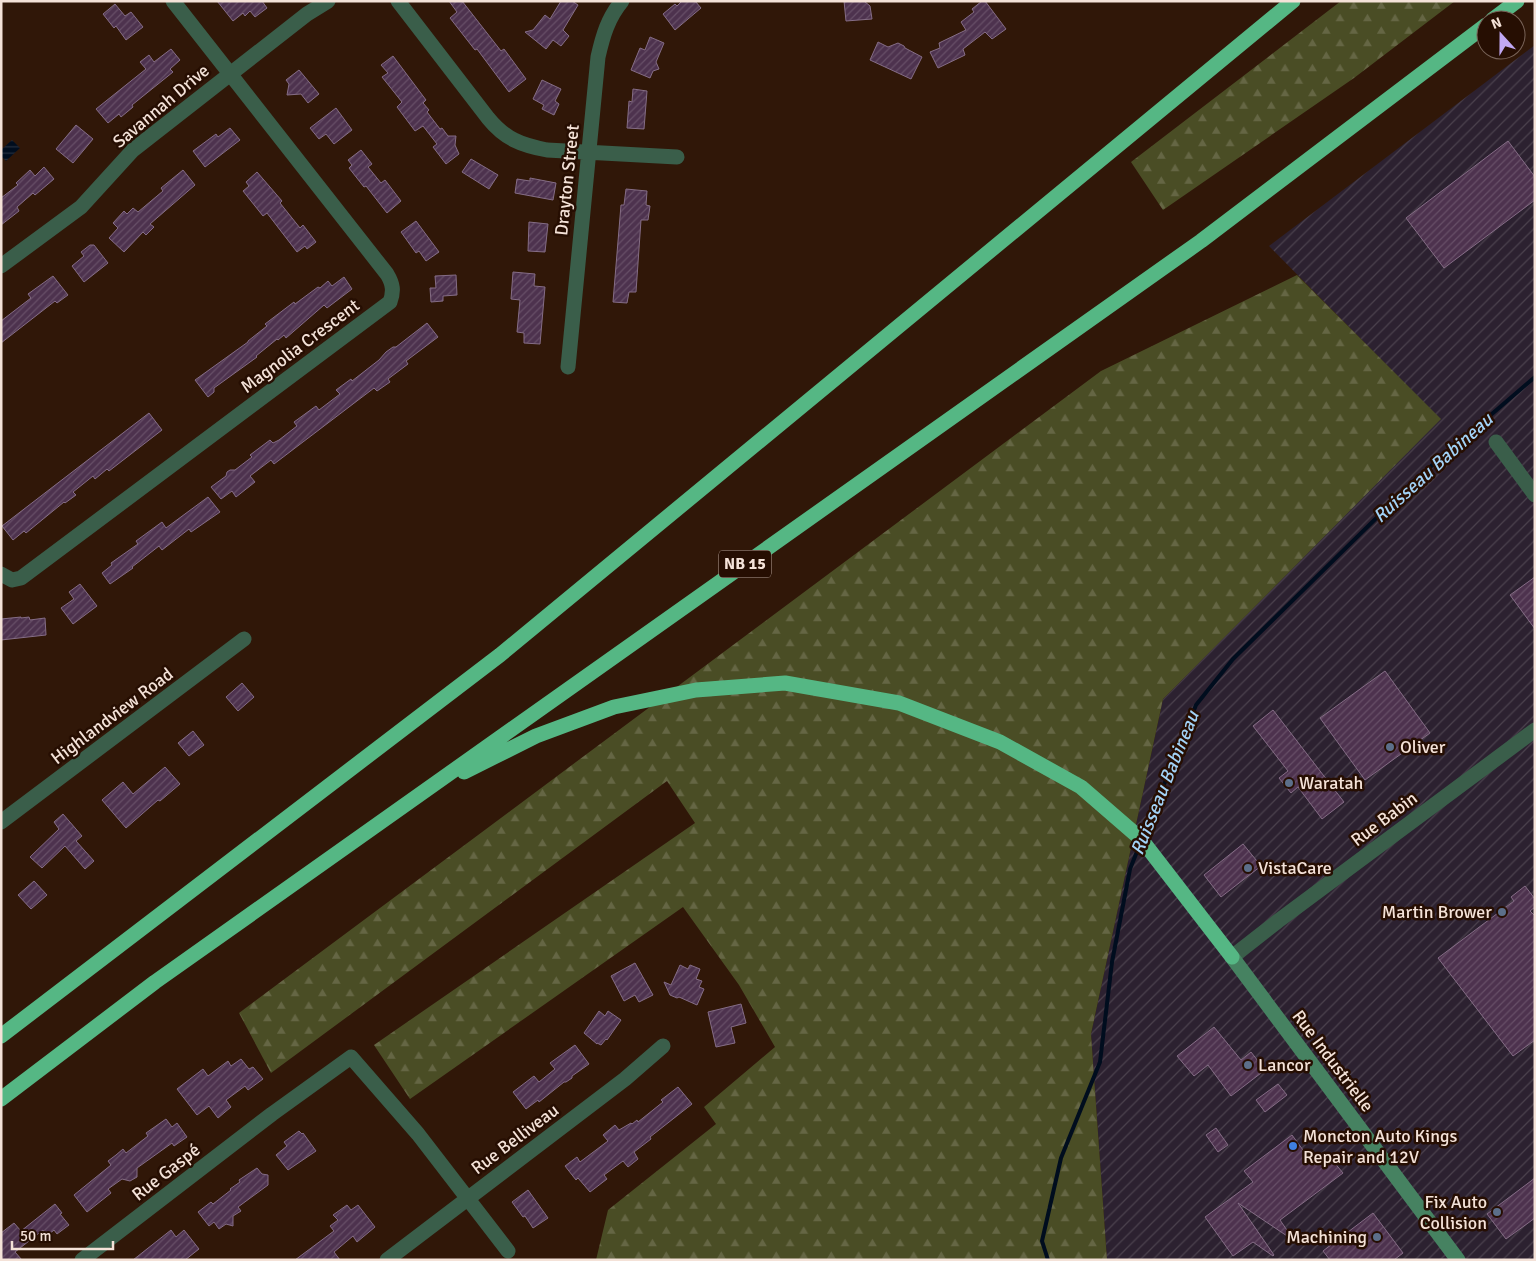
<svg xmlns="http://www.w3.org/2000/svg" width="1536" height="1261" font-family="Signika,sans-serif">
<defs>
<pattern id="industrial-furrows" width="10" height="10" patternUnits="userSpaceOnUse" patternTransform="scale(1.25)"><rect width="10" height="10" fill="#2c2130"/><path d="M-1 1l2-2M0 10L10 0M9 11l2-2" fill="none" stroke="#4b414d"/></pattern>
<pattern id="forest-firs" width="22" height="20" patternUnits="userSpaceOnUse" patternTransform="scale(1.25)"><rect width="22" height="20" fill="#4a4d25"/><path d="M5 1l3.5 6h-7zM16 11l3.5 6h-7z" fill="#656644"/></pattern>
<pattern id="water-rules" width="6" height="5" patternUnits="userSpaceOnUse" patternTransform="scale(1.25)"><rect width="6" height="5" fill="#000d1e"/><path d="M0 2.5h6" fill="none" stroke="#26303e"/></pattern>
<pattern id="building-hatch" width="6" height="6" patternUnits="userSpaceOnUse" patternTransform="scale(1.25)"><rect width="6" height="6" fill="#4d324e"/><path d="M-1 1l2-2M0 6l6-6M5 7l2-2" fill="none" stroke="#674f67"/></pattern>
</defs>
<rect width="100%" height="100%" fill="#301708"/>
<path fill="url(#industrial-furrows)" d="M1535 45V1260H1107L1091 1034 1163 699 1440 419 1269 246Z"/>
<path fill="url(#forest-firs)" d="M1341 1H1455L1354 78 1163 210 1131 162Z
M1297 275 1441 419 1163 699 1091 1034 1107 1260H596L608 1210 716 1124 704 1107 775 1047 739 985 683 907 410 1099 374 1045 695 823 667 781 271 1073 239 1013 1101 371Z"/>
<path fill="url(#water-rules)" d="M12 140 20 148 6 161 1 156V150Z"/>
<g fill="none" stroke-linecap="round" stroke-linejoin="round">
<path stroke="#000d1e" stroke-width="4" d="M1144 835 1196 705 1233 659 1414 481 1535 377
M1048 1260 1042 1241 1061 1158 1100 1062 1112 962 1130 869 1140 844"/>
</g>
<path fill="url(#building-hatch)" stroke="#856d86" d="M217 1H262L267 8 255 17 250 11 245 16 243 13 233 21Z
M449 1H462L501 51 504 49 526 79 509 92 477 49 475 50 450 18 457 12Z
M561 1H572L578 5 563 30 569 36 561 46 553 40 546 49 525 32 533 30 545 15 550 19Z
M682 1H695L701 8 675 30 663 14 675 4 677 6Z
M844 1H864L870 6 872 19 846 21Z
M982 1H985L1006 29 992 39 985 32 963 49 965 55 938 68 930 52 940 48 939 43 966 30 961 22 974 12 972 9Z
M115 4 125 16 131 12 143 27 126 40 116 26 114 28 103 14Z
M650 37 664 43 656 62 659 69 653 71 650 78 631 70 640 48 645 50Z
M878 42 888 47 898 43 904 46 905 48 922 57 911 79 870 60Z
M171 49 180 60 170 69 173 72 132 105 133 107 121 117 119 114 108 123 96 109 146 69 140 62 149 55 154 62Z
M393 56 426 100 423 103 429 110 427 112 440 129 442 128 448 136H456L455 145 459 154 446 164 433 147 437 144 423 126 415 131 397 107 402 102 382 77 388 73 381 65Z
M299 70 319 94 308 103 301 94 287 95 289 84 286 80Z
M542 80 561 89 555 101 559 104 554 115 542 109 544 105 533 99Z
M633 89 647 91 644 129 627 128 629 101 632 102Z
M336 108 352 130 334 144 326 134 319 139 310 128Z
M76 125 93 139 73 163 56 149Z
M230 128 240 140 205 167 193 151 216 134 218 137Z
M1508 141 1535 177V200L1444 268 1406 218Z
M361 150 372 164 368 167 381 183 385 180 401 201 387 213 366 186 364 187 349 168 352 165 348 160Z
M471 159 498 175 489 189 462 172Z
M44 167 54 179 35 195 33 193 17 207 19 211 1 225V198L18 185 16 183 30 170 35 176Z
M183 170 195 185 150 224 154 227 146 235 143 232 124 252 109 238 118 228 113 223 124 211 127 214 133 208 138 212 163 191 161 188Z
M257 172 282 201 280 203 300 228 303 225 316 242 307 249 305 246 297 252 267 213 263 216 243 191 249 186 246 182Z
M530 178 556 183 553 200 515 193 517 179 530 181Z
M626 189 647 191 646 205 650 206 648 220H641L636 292H629L627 303 613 302 621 205H624Z
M416 221 439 252 426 261 419 251 416 253 401 232Z
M529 222 548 224 545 252 528 251Z
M90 245H94L108 263 84 282 72 266 84 256 81 252Z
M513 272 535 274 534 286 545 287 540 344 524 343V333L517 332 520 300 511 299Z
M456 275 457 295 443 296V301L431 302 430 288H436L435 276Z
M53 276 68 295 57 303 55 301 1 343V321L31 298 28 294Z
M344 277 352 289 327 308 324 305 286 338 284 335 278 340 277 339 256 356 257 357 214 388V392L208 397 195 380 248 342V341L267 326 265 324 294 302 295 304 318 287 320 288 328 281 332 286Z
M427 323 438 337 406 361 408 364 388 379 390 382 377 391 374 388 274 464 271 460 250 476 255 482 236 497 232 491 221 499 211 487 226 476 227 472 230 470H235L252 457 250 455 270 440 273 443 279 440 297 426 294 422 316 406 319 410 340 394 336 390 351 379 352 381 379 360 386 352 393 347H396Z
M149 413 162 430 109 471 107 469 95 479 93 476 73 492 76 495 65 503 64 502 26 533 24 531 13 540 2 526Z
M208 497 220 512 191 532 189 529 162 550 159 546 132 567 133 568 110 584 102 573 112 565 111 563 138 544 136 541 162 522 166 528Z
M1535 577V629L1510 595Z
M80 584 97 606 73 624 61 608 74 599 69 592Z
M21 617V618L29 617 30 620 45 618 46 635 1 640V619Z
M1385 671 1430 733 1365 780 1320 718Z
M242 683 254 697 238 711 226 697Z
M1273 710 1344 802 1322 819 1298 787 1291 793 1279 778 1288 771 1253 726Z
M193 731 204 745 189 756 178 743Z
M165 767 180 784 160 801 158 800 126 828 102 800 123 782 133 794Z
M63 814 82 836 76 841 94 861 85 869 65 846 42 868 30 857 59 829 54 822Z
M1243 844 1261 866 1221 897 1204 875Z
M34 881 47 895 31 909 18 895Z
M1525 886 1535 899V907L1530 911 1535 916V1040L1513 1056 1438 958 1514 901 1511 897Z
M635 963 653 995 639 1002 635 995 624 1001 611 976Z
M680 965 688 969 690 965 700 969 696 979 702 981 699 987 704 989 697 1005 679 997 677 998 670 995 664 982 671 985Z
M741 1004 746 1023 731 1027 735 1043 716 1047 708 1012Z
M599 1011 605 1016 608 1011 621 1020 607 1040 606 1039 601 1045 597 1043V1044L584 1033Z
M1214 1027 1241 1060 1251 1052 1265 1070 1231 1096 1208 1065 1194 1076 1177 1056Z
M575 1045 589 1064 572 1076V1078L566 1082H564L539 1102 538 1100 526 1109 513 1092 534 1076 539 1082 555 1069 550 1063Z
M241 1059 249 1069 253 1067 263 1079 248 1090 245 1086 226 1100 231 1107 218 1118 209 1106 197 1115 177 1089 203 1069 208 1076 228 1061 231 1066Z
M1278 1084 1287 1095 1265 1112 1256 1100Z
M678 1087 692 1104 650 1137 651 1139 634 1152 638 1159 628 1167 623 1161 604 1175 607 1179 590 1192 578 1178 576 1180 565 1166 577 1157 580 1162 608 1141 603 1135 615 1125 619 1130 631 1123 632 1124 637 1120 638 1122 663 1102 661 1100Z
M166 1119 172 1127 177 1123 187 1137 174 1146 172 1143 137 1168V1177L130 1181 122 1179 108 1189 111 1193 87 1212 74 1195 111 1165 108 1161 116 1155 123 1149 126 1153 148 1136 146 1133Z
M1216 1128 1228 1145 1218 1152 1206 1135Z
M299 1131 302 1134 303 1133 316 1151 288 1170 276 1155 287 1146 284 1142Z
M1292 1135 1314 1165 1328 1155 1343 1173 1280 1220 1293 1239V1240L1238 1203 1274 1255 1273 1256 1253 1242 1233 1256 1205 1217 1253 1182 1244 1171Z
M257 1168 262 1174 268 1175V1185L238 1207 241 1211 233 1216V1226L226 1224 219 1229 214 1222 209 1226 198 1212 211 1202 213 1204 231 1190 230 1189 240 1182 239 1180Z
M1535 1178V1218L1506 1239 1487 1214Z
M528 1190 548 1218 533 1228 525 1216 523 1217 512 1202Z
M55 1204 62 1213 60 1214 69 1225 57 1234 54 1230 47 1236 43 1230 15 1252 22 1260H1V1233L14 1223 21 1231Z
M347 1205 351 1210 358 1205 375 1227 357 1242 353 1236 334 1252 340 1260H295L334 1231 330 1226 338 1220 333 1215Z
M1373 1213 1403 1253 1394 1260H1330L1323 1251Z
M171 1230 176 1237 184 1230 199 1249 185 1260H133Z"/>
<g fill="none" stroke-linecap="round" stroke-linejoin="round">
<path stroke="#3a5e4a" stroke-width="15" d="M398 1 488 118C505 139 521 145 547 150L677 157
M1 266 81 207 133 150 307 14 328 1
M568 367 598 57C603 35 608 18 622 1
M1496 442 1535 495
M1 574 12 580 21 578 390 302C394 291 393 284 387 274L173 1
M1 822 244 639
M1232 957 1278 921 1535 730
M82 1260 272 1114 351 1057 418 1134 508 1251
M387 1260 625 1079 663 1046"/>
<path stroke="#468261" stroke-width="15" d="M1232 957 1458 1260"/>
<path stroke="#55b784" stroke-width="15" d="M1492 20 1517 1
M464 772 536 736 614 707 696 690 785 683 899 703 1000 742 1081 787 1141 839 1232 957
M1 1036 500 655 1293 1
M1 1099 155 982 1201 241 1486 25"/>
</g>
<g fill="#5c6f8a" stroke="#260e02" stroke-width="2">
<circle cx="1390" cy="747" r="5"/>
<circle cx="1289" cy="783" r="5"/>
<circle cx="1248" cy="868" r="5"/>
<circle cx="1502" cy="912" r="5"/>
<circle cx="1248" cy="1065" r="5"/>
<circle cx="1497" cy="1212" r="5"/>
<circle cx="1377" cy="1237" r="5"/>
</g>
<circle fill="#3f7fe0" stroke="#260e02" stroke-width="2" cx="1293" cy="1146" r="5"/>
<g text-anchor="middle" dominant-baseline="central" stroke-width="5" stroke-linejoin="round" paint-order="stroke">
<rect fill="#260e02" stroke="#b6a298" stroke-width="1" x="719" y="550.5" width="52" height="27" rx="4"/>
<g font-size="16" font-weight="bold" fill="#f4e2d8">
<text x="745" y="564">NB 15</text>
</g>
<g font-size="18" fill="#f4e2d8" stroke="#260e02">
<text transform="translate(161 106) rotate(-40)">Savannah Drive</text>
<text transform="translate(567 180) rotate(-84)">Drayton Street</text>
<text transform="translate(300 346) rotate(-37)">Magnolia Crescent</text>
<text transform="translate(112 716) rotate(-37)">Highlandview Road</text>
<text transform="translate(1384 819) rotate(-37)">Rue Babin</text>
<text transform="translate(1333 1061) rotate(53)">Rue Industrielle</text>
<text transform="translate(515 1139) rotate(-37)">Rue Belliveau</text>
<text transform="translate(166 1172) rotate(-38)">Rue Gaspé</text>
</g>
<g font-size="18" fill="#f4e2d8" stroke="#260e02" text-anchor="start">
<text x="1400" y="747">Oliver</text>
<text x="1299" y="783">Waratah</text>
<text x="1258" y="868">VistaCare</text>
<text x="1492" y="912" text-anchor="end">Martin Brower</text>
<text x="1258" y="1065">Lancor</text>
<text x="1303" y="1136">Moncton Auto Kings<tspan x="1303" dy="21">Repair and 12V</tspan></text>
<text x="1487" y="1202" text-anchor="end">Fix Auto<tspan x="1487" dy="21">Collision</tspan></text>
<text x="1367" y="1237" text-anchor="end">Machining</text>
</g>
<g font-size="19" font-style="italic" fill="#a2d2f6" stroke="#260e02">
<text transform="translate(1433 468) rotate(-42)">Ruisseau Babineau</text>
<text transform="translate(1165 783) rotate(-68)">Ruisseau Babineau</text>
</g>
</g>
<rect width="1536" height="1261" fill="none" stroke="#f4e2d8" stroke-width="5"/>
<g transform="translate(1501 35) rotate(339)"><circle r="24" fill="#260e02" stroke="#786358"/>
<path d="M0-4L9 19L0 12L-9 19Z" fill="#c1a8f3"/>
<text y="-8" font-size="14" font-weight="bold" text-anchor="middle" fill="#f4e2d8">N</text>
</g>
<path d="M12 1241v8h101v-8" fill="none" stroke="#f4e2d8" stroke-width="2.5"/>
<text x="20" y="1241" font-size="15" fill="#f4e2d8" stroke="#260e02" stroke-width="4" paint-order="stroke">50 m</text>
</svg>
